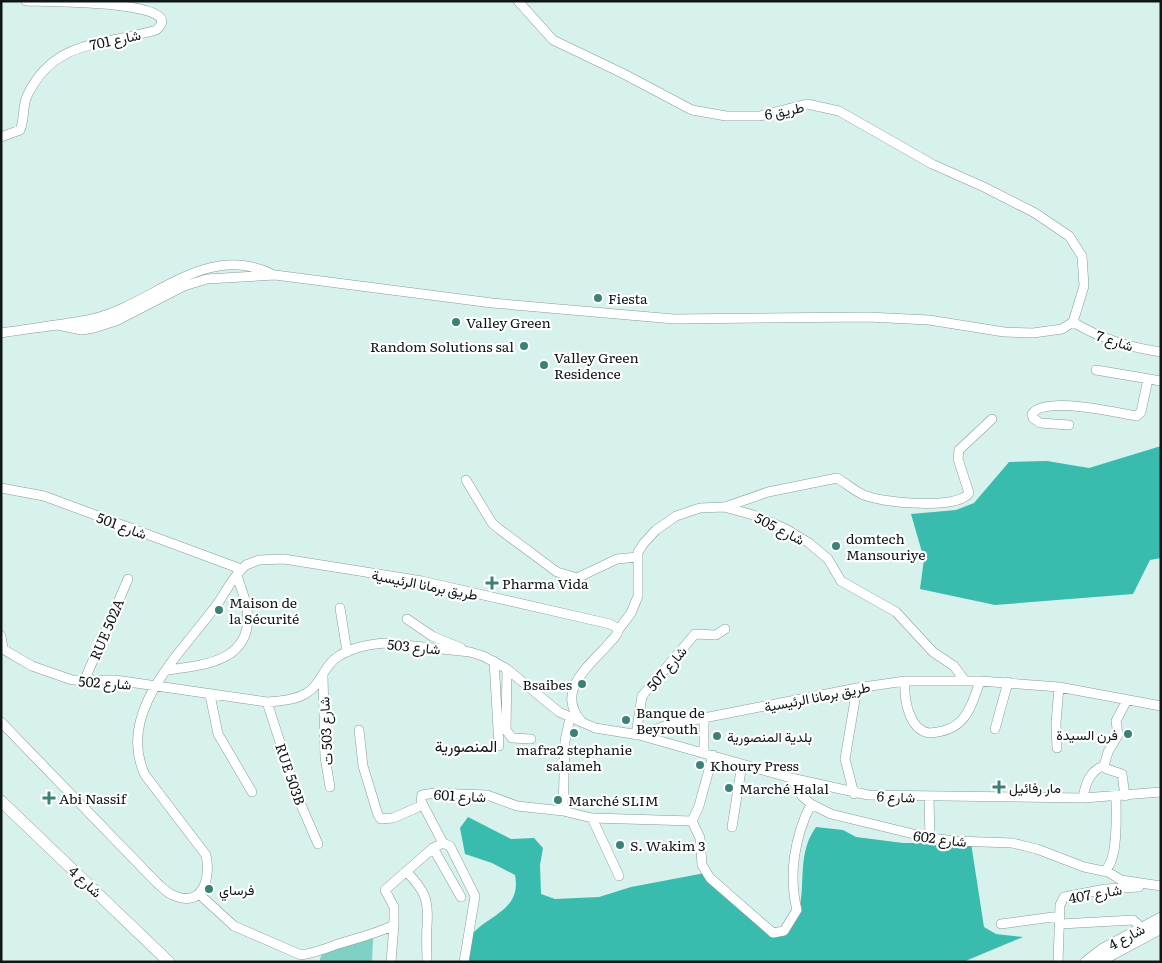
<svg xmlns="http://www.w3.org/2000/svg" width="1162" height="963" font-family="Literata,Vazirmatn,serif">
<rect width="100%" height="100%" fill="#d7f1ec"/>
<path fill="#7ed1c5" d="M364 937 373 939 372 962H319L323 951Z"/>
<path fill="#39bcad" d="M1161 446V558L1150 560 1133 594 995 605 920 589 924 559 911 514 956 510 974 503 1009 462 1047 461 1089 468Z
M468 817 511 839 534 838 543 848 540 865 541 894 555 899 599 897 631 887 705 873 763 927 787 931C814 904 791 861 816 827L843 830 856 837 903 843H971L984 927 996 934 1023 937 963 962H462C463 957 463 951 465 946 477 915 523 916 515 875L492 863 465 854 460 828Z"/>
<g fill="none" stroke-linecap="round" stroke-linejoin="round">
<g stroke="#869d99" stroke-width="10">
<path id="minor" d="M1 137 20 130C25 119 22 107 27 96 54 38 104 46 156 30 193 0 39 2 26 1
M1073 322C1101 339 1128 347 1161 352
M57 325 82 330 94 328 116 321 184 286 207 279 275 275 492 303 674 319 868 317 929 320 1004 332 1033 333 1062 329 1073 322 1084 286 1082 256 1069 236 1035 213 984 187 932 164 839 111 807 104 760 116H726L692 110 622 73 553 40 518 1
M1 333C32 328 62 325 92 319 154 305 205 240 274 275
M1096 370 1161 381
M1069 425 1040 423 1033 418 1032 414C1044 395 1117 413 1137 416L1141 412 1148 379
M466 480 492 523 499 529 557 572 577 578 617 559 638 557
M1 488 44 496 241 569
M725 507 768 492 837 478C846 483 854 491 864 495 882 503 958 510 969 493L958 459 959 450 992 419
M340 608 347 652
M407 619 432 636 461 648
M619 629 631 613 638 596V552L644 543 656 530 676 516 700 508 724 507 757 516 786 529 809 543 828 559 841 581 896 612 933 652 954 666 965 681
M1 636 3 648
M1 648 32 666 72 680H115L267 702C280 701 294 700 305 694 317 688 321 675 329 665 341 649 368 644 386 643L470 652 483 656 507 669 559 712 595 728 639 735 668 725 857 688 905 681H980L1059 687 1161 706
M494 661 499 746
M507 669 506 730 512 738 531 739
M168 670C207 665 254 660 247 609 245 597 240 586 237 575
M323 675 325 757 330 787
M85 679 128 579
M905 681C904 698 908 729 929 733 965 731 970 710 980 681
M210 695 218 734 252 792
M267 702 298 798 318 844
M704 718V753
M1 722 157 883C162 887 167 893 173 895 203 909 211 878 206 855L145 775C116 714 178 656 212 611 224 597 232 576 246 565L259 560 284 559 422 581 610 624 619 629 617 634C598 660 552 687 581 721
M995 729 1008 682
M359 730 363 766 378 815 381 819 393 818 423 805
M636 735 642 696 695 634 716 635 725 629
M639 735 791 778 868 795 1083 798 1161 792
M1057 748 1056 723 1059 687
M791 778 802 796 811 804 831 814 930 838 955 841 1012 843 1037 849 1084 867 1108 872 1121 880 1161 886
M854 794 845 759 857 688
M1125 796 1122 774 1107 769 1104 766 1108 752 1118 735 1116 721 1127 700
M929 797 930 838
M1083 798C1085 785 1090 770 1104 766
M563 811 565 741 570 718
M592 818 619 876
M692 821 700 838 702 865 710 878 773 933 784 931 797 910C788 874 795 836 811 804
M732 827 742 764
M443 843 450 846 475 896 464 962
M433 848 461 897
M406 871C425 891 429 899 427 926 426 938 427 950 427 962
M1104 871C1119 862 1116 813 1116 797
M199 894 234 926 301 955
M1001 924 1060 916
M1061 924 1133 920 1142 928
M301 955C315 953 325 949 338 944 357 938 376 934 394 925V907L385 890 433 848 443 843 421 801 422 795 435 793 487 795 517 806 563 811 592 818 692 821 699 806 713 755
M391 962 394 925
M1058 962 1060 905 1064 897 1106 889 1139 887"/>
</g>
<g stroke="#869d99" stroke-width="12">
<path id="major" d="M1 801 169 962
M1094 958 1109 956 1161 928
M1086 962 1103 949 1161 918"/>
</g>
<use href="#minor" stroke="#fff" stroke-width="9"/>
<use href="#major" stroke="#fff" stroke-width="11"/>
</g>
<g fill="#3b8177" stroke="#fff" stroke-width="2">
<circle cx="598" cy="298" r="5"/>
<circle cx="456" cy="322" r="5"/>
<circle cx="524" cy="346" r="5"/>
<circle cx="544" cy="365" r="5"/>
<circle cx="836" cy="546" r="5"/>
<path d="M489.5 575.5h5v5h5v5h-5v5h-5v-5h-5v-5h5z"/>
<circle cx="219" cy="610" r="5"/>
<circle cx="582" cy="684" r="5"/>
<circle cx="626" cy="720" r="5"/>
<circle cx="574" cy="733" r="5"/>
<circle cx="1128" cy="734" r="5"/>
<circle cx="717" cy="736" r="5"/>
<circle cx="700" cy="765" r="5"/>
<path d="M996.5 779.5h5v5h5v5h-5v5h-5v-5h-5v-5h5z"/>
<circle cx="729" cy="788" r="5"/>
<path d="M46.5 790.5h5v5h5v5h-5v5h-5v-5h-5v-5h5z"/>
<circle cx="558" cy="800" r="5"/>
<circle cx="620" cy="845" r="5"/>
<circle cx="209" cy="889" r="5"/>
</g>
<g text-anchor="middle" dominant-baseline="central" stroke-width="4.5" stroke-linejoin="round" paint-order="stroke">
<g font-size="14" fill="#0e1716" stroke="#fff">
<text transform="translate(115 39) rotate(-12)">شارع 701</text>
<text transform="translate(784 110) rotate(-12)">طريق 6</text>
<text transform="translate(1115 340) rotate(18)">شارع 7</text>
<text transform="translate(122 525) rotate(20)">شارع 501</text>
<text transform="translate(780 528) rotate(27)">شارع 505</text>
<text transform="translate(425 584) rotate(11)">طريق برمانا الرئيسية</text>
<text transform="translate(106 629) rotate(-67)">RUE 502A</text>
<text transform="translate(414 646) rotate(6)">شارع 503</text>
<text transform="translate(666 668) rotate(-50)">شارع 507</text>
<text transform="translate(105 682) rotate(4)">شارع 502</text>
<text transform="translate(817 696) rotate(-11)">طريق برمانا الرئيسية</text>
<text transform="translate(325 731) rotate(-93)">شارع 503 ت</text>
<text transform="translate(291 774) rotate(71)">RUE 503B</text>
<text transform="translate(460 795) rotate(3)">شارع 601</text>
<text transform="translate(896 796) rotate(2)">شارع 6</text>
<text transform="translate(940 838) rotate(7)">شارع 602</text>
<text transform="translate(86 881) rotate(43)">شارع 4</text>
<text transform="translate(1095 893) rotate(-10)">شارع 407</text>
<text transform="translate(1126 936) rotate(-28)">شارع 4</text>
</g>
<g font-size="14" fill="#0e1716" stroke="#fff" text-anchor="start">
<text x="608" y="298">Fiesta</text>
<text x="466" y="322">Valley Green</text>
<text x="514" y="346" text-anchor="end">Random Solutions sal</text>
<text x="554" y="357">Valley Green<tspan x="554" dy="16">Residence</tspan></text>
<text x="846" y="538">domtech<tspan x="846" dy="16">Mansouriye</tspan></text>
<text x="502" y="583">Pharma Vida</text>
<text x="229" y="602">Maison de<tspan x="229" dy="16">la Sécurité</tspan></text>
<text x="572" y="684" text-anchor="end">Bsaibes</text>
<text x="636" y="712">Banque de<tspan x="636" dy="16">Beyrouth</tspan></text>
<text x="1118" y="734" text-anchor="end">فرن السيدة</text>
<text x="727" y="736">بلدية المنصورية</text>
<text x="574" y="749" text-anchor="middle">mafra2 stephanie<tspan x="574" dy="16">salameh</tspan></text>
<text x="710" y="765">Khoury Press</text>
<text x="1009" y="787">مار رفائيل</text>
<text x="739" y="788">Marché Halal</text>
<text x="59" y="798">Abi Nassif</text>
<text x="568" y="800">Marché SLIM</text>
<text x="630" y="845">S. Wakim 3</text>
<text x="219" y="889">فرساي</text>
</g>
<g font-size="16" fill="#0e1716" stroke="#fff">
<text x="466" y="745">المنصورية</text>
</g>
</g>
<rect width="1162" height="963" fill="none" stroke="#0e1716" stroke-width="5"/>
</svg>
